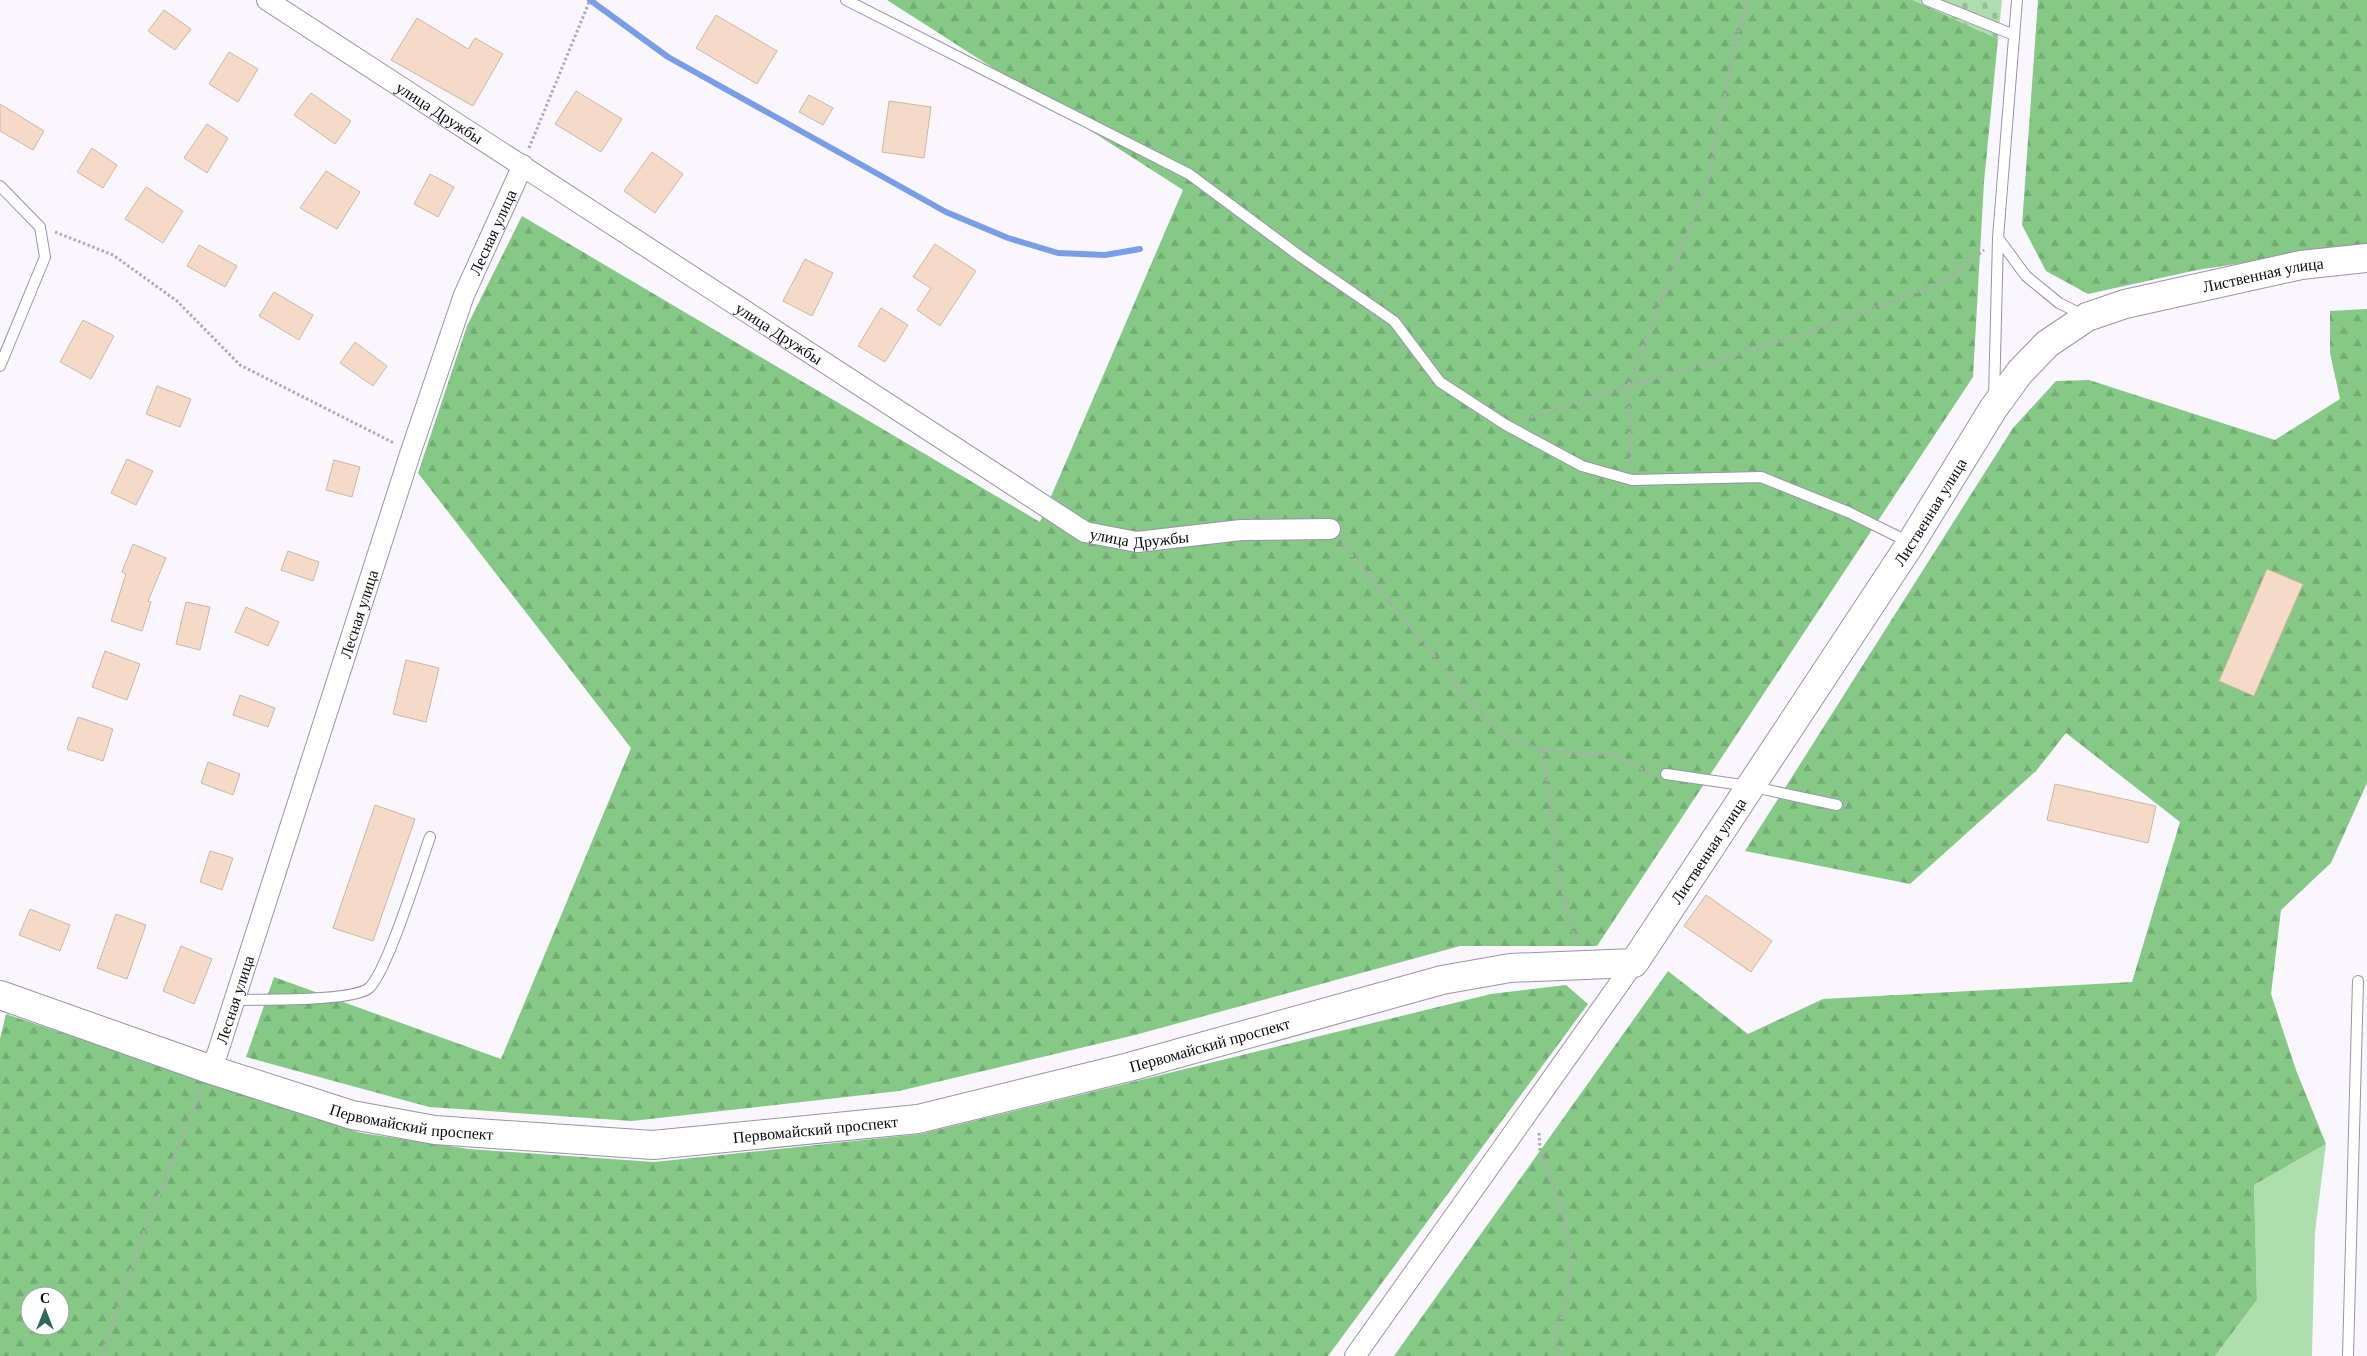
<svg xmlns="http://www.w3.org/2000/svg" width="2367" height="1356" font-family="Georgia,serif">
<defs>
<pattern id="forest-firs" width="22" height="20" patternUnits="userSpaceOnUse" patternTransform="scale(1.25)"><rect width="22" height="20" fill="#86c986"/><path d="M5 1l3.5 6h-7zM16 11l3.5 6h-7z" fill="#72ab73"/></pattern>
<pattern id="cemetery-stones" width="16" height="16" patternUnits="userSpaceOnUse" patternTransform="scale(1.25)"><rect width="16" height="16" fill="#aedeae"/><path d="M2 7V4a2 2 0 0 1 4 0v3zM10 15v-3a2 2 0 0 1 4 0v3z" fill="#94bd95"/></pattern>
</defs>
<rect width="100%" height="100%" fill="#f9f7fd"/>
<path fill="#aedeae" d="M2326 1144 2315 1232 2312 1356H2215L2257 1300 2254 1185Z"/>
<path fill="url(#forest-firs)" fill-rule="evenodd" d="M887 0H1913L1998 39 1984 182 1973 377 1597 946H1460L1135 1035 899 1091 632 1121 429 1107 246 1057 274 977 501 1059 631 748 418 473 467 326 522 216 1040 522 1183 190Z
M2038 0H2367V244L2197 270 2088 294 2046 271 2022 225Z
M2367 309V783L2331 863 2281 910 2271 994 2296 1070 2326 1144 2254 1185 2257 1300 2215 1356H1394L1668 971 1748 1034 1823 999 2132 982 2180 822 2066 733 2036 771 1910 884 1745 851 2013 428 2056 381 2089 380 2275 440 2340 399 2330 353V311Z
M1566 985 1588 1004 1328 1356H0V1039L6 1014 361 1133 469 1149 654 1162 920 1134 1491 994ZM30 1296H60V1326H30Z"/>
<path fill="url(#cemetery-stones)" d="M1913 0H2002L1998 39Z"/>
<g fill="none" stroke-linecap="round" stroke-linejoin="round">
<path stroke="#799ee8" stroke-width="6" d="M590 0 668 57 946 212 1008 238 1058 253 1105 255 1140 249"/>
</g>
<path fill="#f4dac7" stroke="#cfb6a3" d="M164 10 191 29 175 50 148 31Z
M716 15 777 51 757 84 696 48Z
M417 18 468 49 475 38 503 54 473 106 391 60Z
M229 52 258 69 238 102 209 84Z
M576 91 622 119 601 152 555 124Z
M311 93 351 121 335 144 294 115Z
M809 95 833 108 823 125 799 112Z
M889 101 931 107 924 158 882 152Z
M0 104 44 131 33 150 0 131Z
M207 124 228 138 207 173 184 158Z
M92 148 117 165 103 188 77 172Z
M652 152 683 174 655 213 624 191Z
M326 171 360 192 337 229 300 208Z
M430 174 454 187 438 217 414 204Z
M146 187 183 211 163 243 125 219Z
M935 244 976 271 940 326 917 310 931 288 913 277Z
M199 245 237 266 225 287 187 266Z
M805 259 833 273 812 316 783 301Z
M274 292 313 315 299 340 259 316Z
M881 308 908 325 885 362 858 346Z
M83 320 114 336 91 379 60 362Z
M355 342 387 366 373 386 340 363Z
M157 386 191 399 180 427 146 414Z
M127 459 153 471 136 505 111 493Z
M334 460 360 467 352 497 326 490Z
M133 544 166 558 148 601 151 602 142 631 111 621 126 574 122 572Z
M288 551 319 562 313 581 281 570Z
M2267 569 2303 584 2254 696 2219 681Z
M186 602 210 607 200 650 176 644Z
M246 607 279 622 268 646 235 632Z
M105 651 140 664 127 700 92 687Z
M406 660 439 668 426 722 393 714Z
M240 695 275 708 268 727 233 715Z
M78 717 113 729 103 761 67 749Z
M208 762 240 774 233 795 201 783Z
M2055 784 2156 806 2148 843 2047 820Z
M375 805 415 819 373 941 333 928Z
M210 851 233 858 222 890 200 882Z
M1706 895 1772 941 1751 972 1684 926Z
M30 909 70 925 60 951 19 935Z
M116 914 146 925 127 979 97 968Z
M181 946 212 959 194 1004 163 991Z"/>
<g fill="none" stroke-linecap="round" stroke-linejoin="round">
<g stroke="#9a92ac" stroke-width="12">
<path id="lane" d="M846 0 1189 174 1301 257 1394 321 1440 382 1506 425 1582 466 1632 480 1761 477 1848 512 1911 543
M1927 0 2014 35
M0 186 40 227 45 257 0 366
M1998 238 2026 276 2059 303 2085 316
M1994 398 1998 238 2017 0
M1666 774 1749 786 1837 805
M234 1000C260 999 352 1002 369 988 387 972 420 865 430 837
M2348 1356 2358 981"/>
</g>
<g stroke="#9a92ac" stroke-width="22">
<g id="street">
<path id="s1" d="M267 0 1085 532 1137 542 1241 530 1330 529"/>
<path id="s2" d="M212 1070 411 451 464 295 523 165"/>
<path d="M1355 1356 1634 963"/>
</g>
</g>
<g stroke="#9a92ac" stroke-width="30">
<g id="secondary">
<path id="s3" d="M0 995 212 1070 352 1115 435 1130 653 1145 918 1119 1129 1067 1442 980 1510 968 1634 963 1911 543 1993 409 2020 372 2047 344 2087 317 2125 304 2301 265 2367 258"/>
</g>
</g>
<path stroke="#adaab1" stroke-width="3" stroke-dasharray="2.5 2.5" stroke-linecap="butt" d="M529 148 590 0
M55 232 113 255 177 301 240 365 394 443
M1526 419 1628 386 1789 339 1947 281 1984 250
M1631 464 1628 386 1708 181 1736 38 1748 0
M1342 543 1488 722 1513 741 1543 749 1573 753 1615 754 1652 775
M1543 749 1559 877 1576 943
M1539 1133 1540 1150 1562 1208 1572 1256 1568 1296 1556 1332 1559 1356
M101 1356 144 1232 201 1090"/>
<use href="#lane" stroke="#fff" stroke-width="10"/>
<use href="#street" stroke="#fff" stroke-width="20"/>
<use href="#secondary" stroke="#fff" stroke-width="28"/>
</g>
<g text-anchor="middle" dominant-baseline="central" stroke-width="5" stroke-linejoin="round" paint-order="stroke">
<g font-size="16" fill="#0c0912" stroke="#fff">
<text stroke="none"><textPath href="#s1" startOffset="206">улица Дружбы</textPath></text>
<text stroke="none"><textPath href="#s2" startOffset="884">Лесная улица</textPath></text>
<text stroke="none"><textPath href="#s3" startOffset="2651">Лиственная улица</textPath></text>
<text stroke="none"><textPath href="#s1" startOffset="611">улица Дружбы</textPath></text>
<text stroke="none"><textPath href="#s3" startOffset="2216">Лиственная улица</textPath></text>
<text stroke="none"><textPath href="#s1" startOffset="1031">улица Дружбы</textPath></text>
<text stroke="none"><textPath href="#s2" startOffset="479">Лесная улица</textPath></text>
<text stroke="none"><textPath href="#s3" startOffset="1811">Лиственная улица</textPath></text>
<text stroke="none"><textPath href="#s2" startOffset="74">Лесная улица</textPath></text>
<text stroke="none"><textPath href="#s3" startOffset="1242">Первомайский проспект</textPath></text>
<text stroke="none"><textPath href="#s3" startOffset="432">Первомайский проспект</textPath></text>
<text stroke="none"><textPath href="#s3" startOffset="838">Первомайский проспект</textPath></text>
</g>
</g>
<g transform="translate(45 1311)"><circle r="24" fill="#ffffff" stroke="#9e9da0"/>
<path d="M0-4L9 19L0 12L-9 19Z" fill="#2e6b56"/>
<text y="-8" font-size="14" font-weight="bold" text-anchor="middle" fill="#0c0912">С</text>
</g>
</svg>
